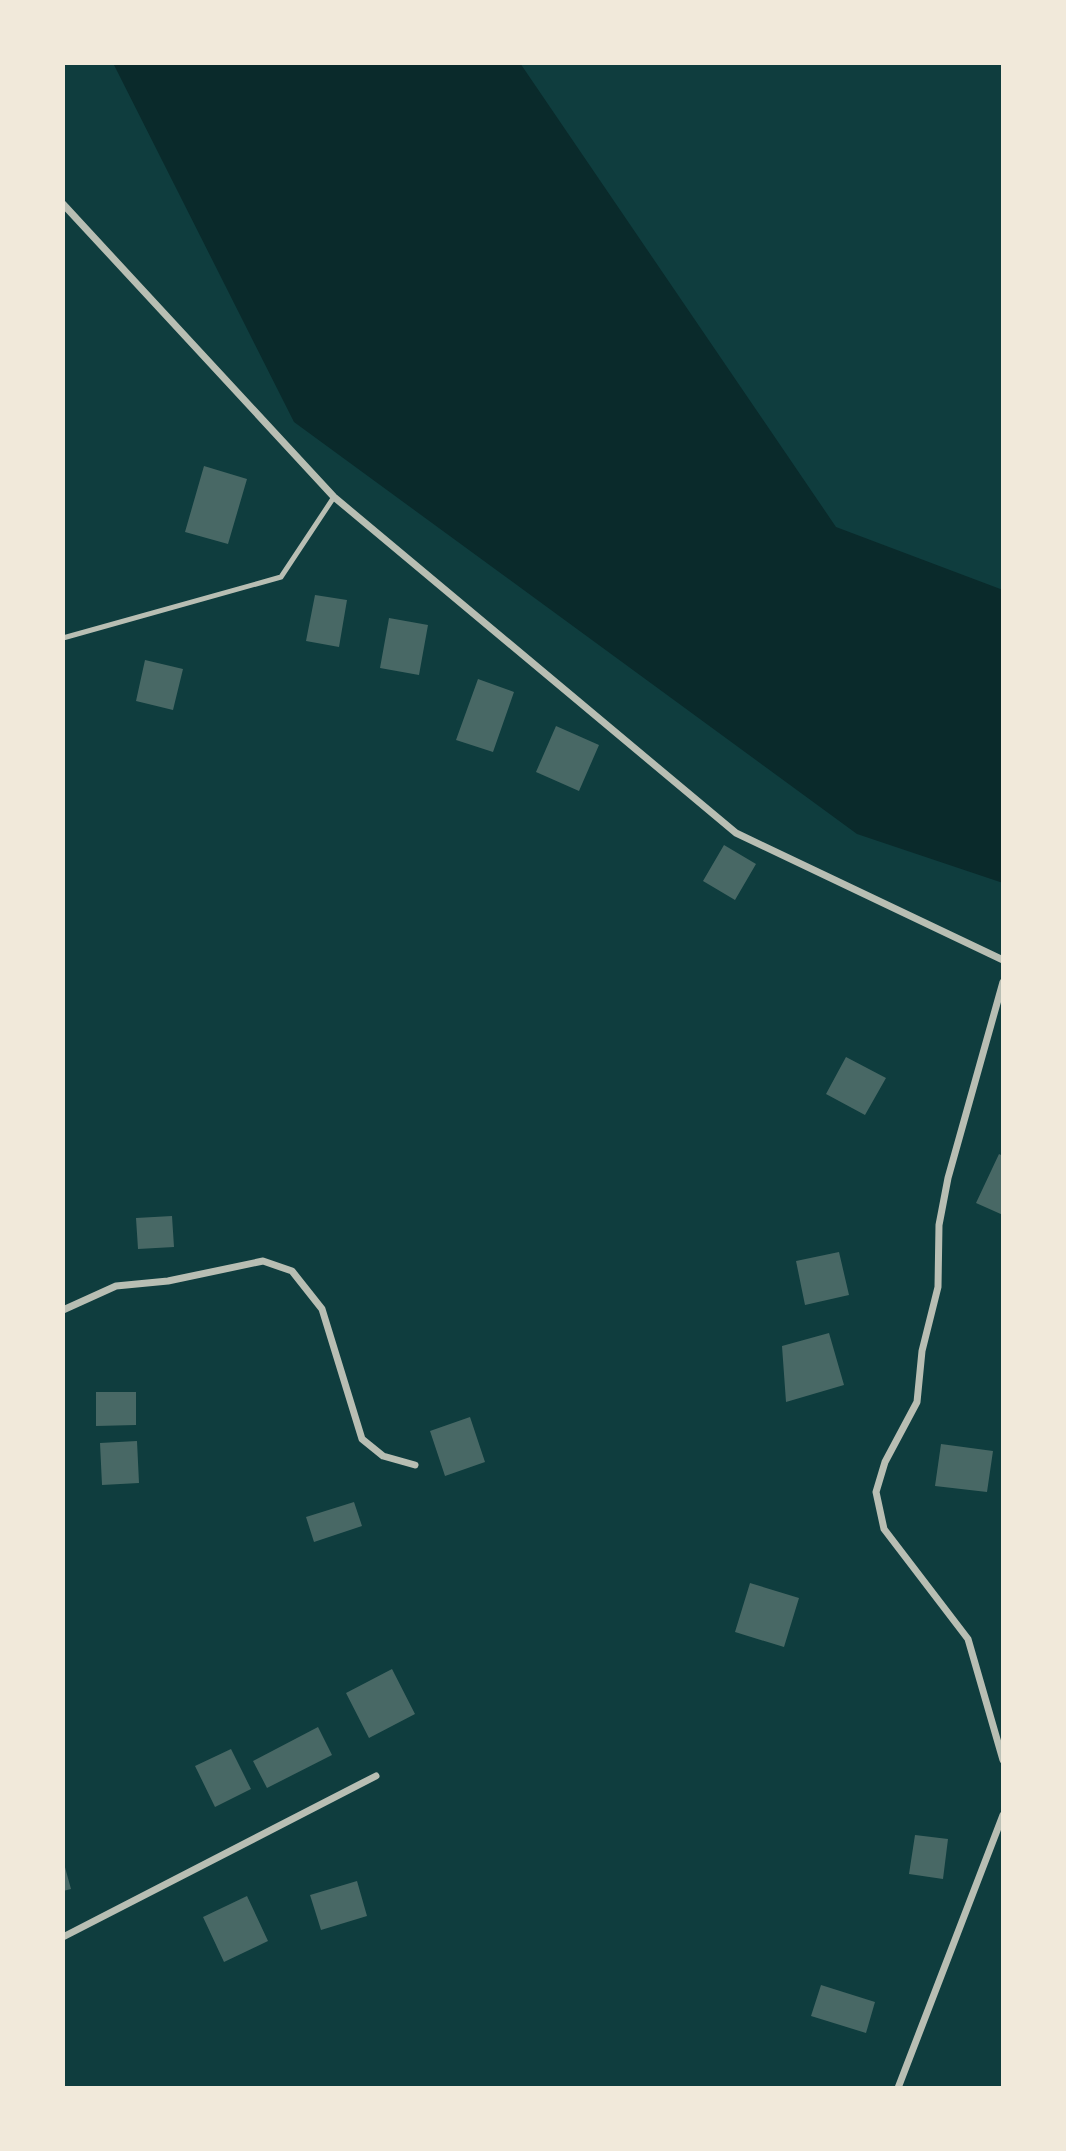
<svg xmlns="http://www.w3.org/2000/svg" width="1066" height="2151" font-family="Montserrat,sans-serif">
<rect width="100%" height="100%" fill="#0f3d3e"/>
<path fill="#0a2a2b" d="M113 63H520L836 527 1003 590V883L857 834 294 422Z"/>
<path fill="#486865" d="M204 466 247 479 228 544 185 532Z
M315 595 347 600 339 647 306 641Z
M389 618 428 625 419 675 380 668Z
M145 660 183 669 173 710 136 701Z
M478 679 514 692 493 752 456 740Z
M556 726 599 745 579 791 536 772Z
M724 845 756 864 735 900 703 881Z
M846 1057 886 1078 865 1115 826 1094Z
M999 1154 1003 1156V1215L976 1203Z
M172 1216 174 1247 138 1249 136 1218Z
M839 1252 849 1295 805 1305 796 1261Z
M829 1333 844 1385 786 1402 782 1346Z
M96 1392H136V1425L96 1426Z
M470 1417 485 1462 445 1476 430 1431Z
M137 1441 139 1483 102 1485 100 1443Z
M941 1444 993 1451 987 1492 935 1486Z
M354 1502 362 1526 314 1542 306 1517Z
M750 1583 799 1598 784 1647 735 1632Z
M392 1669 415 1714 369 1738 346 1693Z
M318 1727 332 1755 267 1788 253 1761Z
M231 1749 251 1789 215 1807 195 1766Z
M915 1835 948 1839 943 1879 909 1874Z
M63 1860 71 1889 63 1891Z
M357 1881 367 1916 321 1930 310 1895Z
M247 1896 268 1941 224 1962 203 1917Z
M821 1985 875 2002 866 2033 811 2016Z"/>
<g fill="none" stroke-linecap="round" stroke-linejoin="round">
<path stroke="#b8beb3" stroke-width="5" d="M63 638 281 577 334 497"/>
<path stroke="#b8beb3" stroke-width="7" d="M63 204 334 497 736 833 1003 960
M1003 982 948 1178 939 1225 938 1287 922 1351 917 1402 885 1462 876 1492 884 1529 968 1639 1003 1760
M63 1310 116 1286 168 1281 263 1261 292 1271 322 1309 362 1439 383 1456 415 1465
M63 1937 376 1776
M898 2088 1003 1815"/>
</g>
<rect width="1066" height="2151" fill="none" stroke="#f1e9da" stroke-width="130"/>
</svg>
